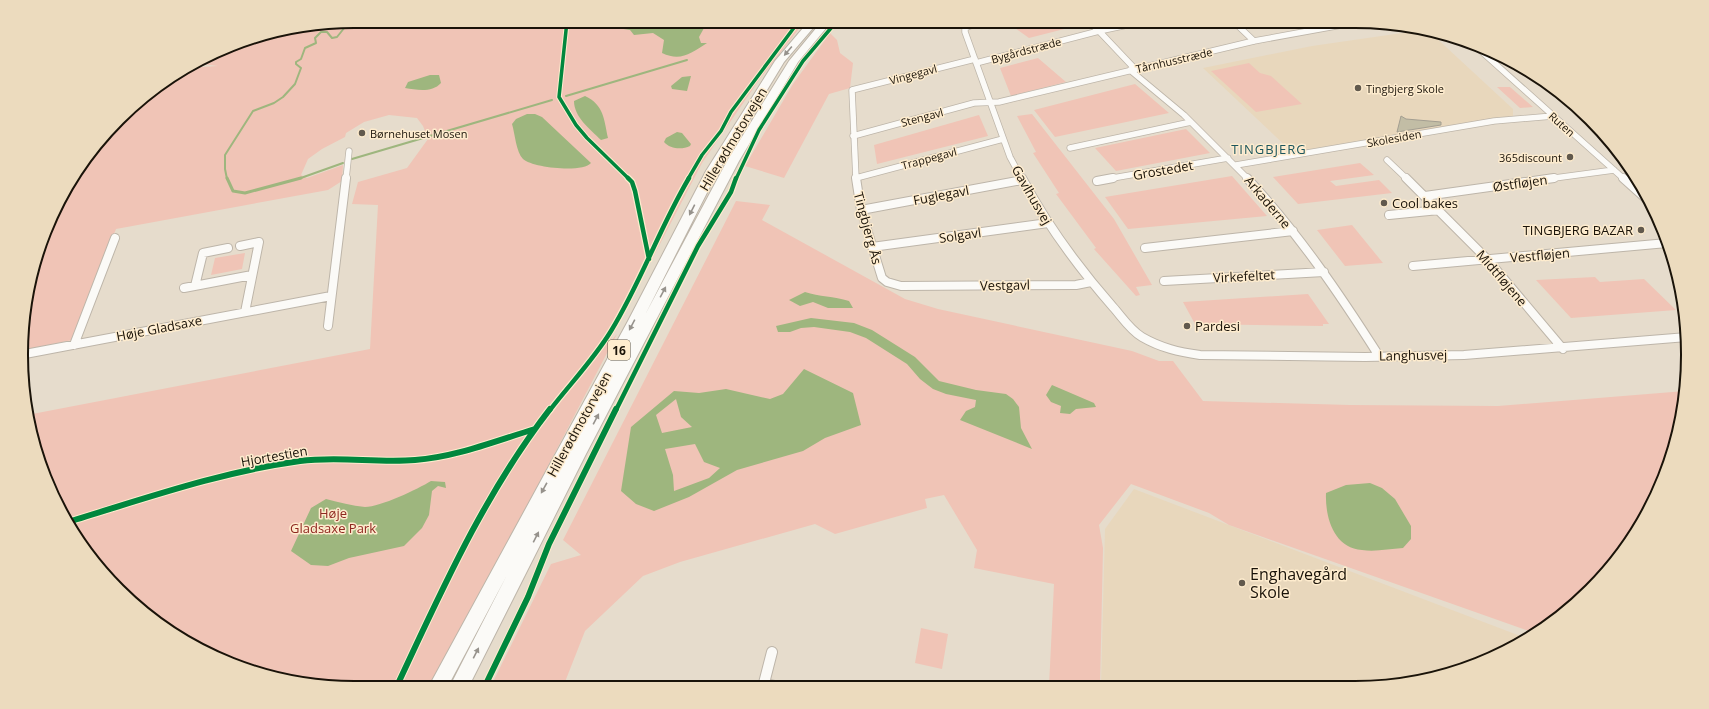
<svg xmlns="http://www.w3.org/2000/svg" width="1709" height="709" font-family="'Open Sans',sans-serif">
<rect width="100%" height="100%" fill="#e6dccc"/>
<path fill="#e8d7bc" d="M1416 31 1432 34 1513 109V116L1292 152 1203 68 1312 46Z
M1134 489 1523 637 1482 663 1398 685 1101 686 1105 529Z"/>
<path fill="#f0c4b6" d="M355 21H805L759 80 702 163 608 344 617 334 432 688H355L248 670 151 619 77 540 46 482 27 420V415L370 349 378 205 352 204 358 182 407 168 428 139 423 126 417 118 389 115 364 122 346 133 345 137 322 149 308 159 301 175 307 178 343 165 342 181 328 190 116 229 72 340 25 350 24 311 39 248 66 188 135 104 185 68 218 66 202 64 204 58 247 39Z
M1038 21H1063L1072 27 1029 38 1015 28Z
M830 33 837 40 840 53 853 63 850 88 829 94 784 178 745 166 793 84Z
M1038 58 1066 82 1011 96 1000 68Z
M1249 63 1260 73 1271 76 1302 104 1256 112 1211 71Z
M1135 84 1169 113 1055 137 1034 110Z
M1497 87H1510L1533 107 1520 108Z
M1032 114 1114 219 1152 285 1136 287 1140 295 1136 296 1094 249 1096 248 1056 194 1059 193 1033 153 1036 152 1017 116Z
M979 115 988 136 877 164 874 145Z
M1186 129 1210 153 1116 171 1095 148Z
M1360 163 1374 175 1330 181 1336 186 1379 180 1392 193 1298 204 1273 177Z
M1232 176 1267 216 1128 229 1105 197Z
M736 201 770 205 762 220 905 299 938 309 1132 351 1159 361H1173L1203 401 1350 405 1498 406 1685 391 1670 461 1632 540 1574 605 1532 632 1229 525 1209 513 1131 484 1099 525 1103 548 1100 686H1049L1054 584 974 568 977 550 944 495 925 499 927 508 835 534 815 524 680 562 643 576 585 631 563 687 490 688 551 564 581 555 563 540Z
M1352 225 1383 263 1345 266 1317 230Z
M245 253 242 269 211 275 215 258Z
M1595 277 1600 282 1644 279 1676 310 1571 318 1536 280Z
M1308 294 1329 324H1323V326L1195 324 1183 302Z
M921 628 948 634 942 669 915 663Z"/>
<path fill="#9eb67e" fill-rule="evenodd" d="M617 21H695L696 23 708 21 699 37 701 43H707C691 53 681 62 662 53L664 40 653 33 634 35 630 30 617 28 613 22Z
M430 75H439L441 83C432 93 417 90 405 88L408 82Z
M691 76 687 91 672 89 671 86 682 77Z
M585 96C604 105 604 119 608 138L601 140C590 129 574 117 574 101Z
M527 114H535L542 117 591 163C583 173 533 168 523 159 516 152 515 134 512 124L516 119Z
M677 132 682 133 691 144 690 146C682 150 670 149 664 142L666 138Z
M805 292C819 297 834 296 849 301L853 308H828L813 302 800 306 789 300Z
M811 318 854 323 872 330 915 357 939 381 976 390 1006 394 1013 399 1019 407 1021 428 1032 449 960 420 966 411 975 407 976 400 946 394 933 389 920 379 907 364 866 338 850 332 814 327 801 328 790 332H778L776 326Z
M804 369 853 393 861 425 825 438 803 451 737 470 689 497 654 511 636 504 621 491 631 427 674 391 699 393 726 389 770 399 783 394ZM676 399 681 417 692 427 662 433 656 415ZM695 444 704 462 720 468 709 478 674 491 673 475 665 449Z
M1052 385 1094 403 1096 407 1076 409 1070 414 1060 413 1061 406 1051 402 1046 395Z
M431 481 445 482 446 488 438 486 432 491 429 515 422 528 404 546 349 558 328 566 311 565 291 551 311 508 326 499C339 502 352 506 365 507 380 507 418 489 431 481Z
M1370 483 1382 488 1395 499 1411 526V539L1403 548C1389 549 1375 552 1362 550 1333 548 1325 516 1326 493L1346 485Z"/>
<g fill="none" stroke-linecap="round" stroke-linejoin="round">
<path stroke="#9eb67e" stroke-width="2" d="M362 21V27L368 28 373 21
M566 96 687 60
M352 159 552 100
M227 179 225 169V155L253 111 274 103 283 97 295 84 301 68 296 64V62L301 59 305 48 316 43 315 38 321 32H327L332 38 337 37 349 22
M298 179 343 163"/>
<path stroke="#9eb67e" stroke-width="3" d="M227 178 233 191 245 193 301 178"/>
</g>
<path fill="#c2bda5" stroke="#a39e91" d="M1401 116 1406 119 1441 122V125L1397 132Z"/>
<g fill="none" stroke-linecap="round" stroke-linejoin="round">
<g stroke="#bdb5a9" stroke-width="7">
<path id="minor-far2" d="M982 21 965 28V32L1010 157 1022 179
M1087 21 1099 31 1135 69
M1233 21 1254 41
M1472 43 1624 179
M976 63 1099 31 1146 21
M1130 70 1184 115 1248 179
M853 136 974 103 999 102 1254 41 1358 22
M1070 148 1191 122
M1387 160 1407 179
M1236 165 1494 121 1553 116
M856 178 1003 139
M346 179 349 151
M856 179 852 90 975 59
M1107 179 1228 158
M1547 179 1614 170"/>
</g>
<g stroke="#bdb5a9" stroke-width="10">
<path id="minor-far1" d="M856 178 861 210 882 278 887 282 901 286 1076 285 1091 282
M1022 178C1047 225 1078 267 1113 307 1122 317 1130 330 1142 337 1161 348 1179 352 1200 355L1365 357 1464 355 1687 337
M1247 178C1298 233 1339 293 1379 356
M1406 178 1488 260 1563 349
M1623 178 1652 204
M1097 181 1113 178
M1425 196 1554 178
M861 210 1022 180
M1389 215 1439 210
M240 246 259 242 245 312
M872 247 1048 223
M1145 248 1293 231
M1413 266 1667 243
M1164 281 1324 272
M195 286 203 253 228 248
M184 288 252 275
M328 326 346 178
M74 345 115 238
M25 354 331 296"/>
</g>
<g stroke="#bdb5a9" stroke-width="12">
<path id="minor" d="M764 684 779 687
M763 687 772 652"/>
</g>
<g stroke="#bdb5a9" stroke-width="2">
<path id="motorway" d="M809 21H819L784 62 718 171 645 315 727 161 789 61 822 21H832L798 62 739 161 586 454 468 688H449L507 575 447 688H428L628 321 706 171 775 61Z"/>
</g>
<use href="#minor-far2" stroke="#fbfaf7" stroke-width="5.5"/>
<use href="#minor-far1" stroke="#fbfaf7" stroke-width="8"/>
<use href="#minor" stroke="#fbfaf7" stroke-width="10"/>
<use href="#motorway" fill="#fbfaf7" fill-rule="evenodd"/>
<g stroke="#feecce" stroke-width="5.5">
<path id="cycleway-far2" d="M567 21 559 97 576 125 587 138 629 179
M688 179 702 155 721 131 731 112 799 21
M736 179 759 130 803 61 837 21"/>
</g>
<g stroke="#feecce" stroke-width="7">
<path id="cycleway-far1" d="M628 178 632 182 635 191 649 259
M550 410C570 384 594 359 611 331 641 282 660 227 689 178
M616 410 698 246 731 192 736 178"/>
</g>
<g stroke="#feecce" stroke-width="8">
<path id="cycleway" d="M68 522C144 499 220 472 300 461 338 456 376 463 415 460 456 457 495 441 535 429
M396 688C441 592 484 494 550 409
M484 688 528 597 549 544 616 409"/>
</g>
<use href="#cycleway-far2" stroke="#00873e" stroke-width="3.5"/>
<use href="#cycleway-far1" stroke="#00873e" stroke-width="4.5"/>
<use href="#cycleway" stroke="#00873e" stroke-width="6"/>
</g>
<defs><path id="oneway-solid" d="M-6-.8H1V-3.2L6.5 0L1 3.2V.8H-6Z"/></defs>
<g fill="#96928c">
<use href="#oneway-solid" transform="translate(788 51) rotate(130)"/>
<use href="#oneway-solid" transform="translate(692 210) rotate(117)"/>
<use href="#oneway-solid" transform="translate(663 292) rotate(-62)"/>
<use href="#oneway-solid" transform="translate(632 325) rotate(118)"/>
<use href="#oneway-solid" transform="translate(596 419) rotate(-62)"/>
<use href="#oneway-solid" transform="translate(544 488) rotate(119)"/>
<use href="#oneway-solid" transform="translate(536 537) rotate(-63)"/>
<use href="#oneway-solid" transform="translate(476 653) rotate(-63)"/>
</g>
<g fill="#61594d" stroke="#feecce" stroke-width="1.5">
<circle cx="1358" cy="88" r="4"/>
<circle cx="362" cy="133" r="4"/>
<circle cx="1570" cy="157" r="4"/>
<circle cx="1384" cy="203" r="4"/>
<circle cx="1641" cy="230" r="4"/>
<circle cx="1187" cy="326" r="4"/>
<circle cx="1242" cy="583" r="4"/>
</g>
<g text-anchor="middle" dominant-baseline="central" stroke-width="3" stroke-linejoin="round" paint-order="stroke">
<g font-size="11" fill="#1a1309" stroke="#feecce">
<text transform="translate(1026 50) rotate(-15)">Bygårdstræde</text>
<text transform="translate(1174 60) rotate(-13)">Tårnhusstræde</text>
<text transform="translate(913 74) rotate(-15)">Vingegavl</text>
<text transform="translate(922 117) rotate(-15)">Stengavl</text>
<text transform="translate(1562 124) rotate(42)">Ruten</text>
<text transform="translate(1394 138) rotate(-10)">Skolesiden</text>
<text transform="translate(929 158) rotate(-15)">Trappegavl</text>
</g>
<g font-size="11" fill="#1a1309" stroke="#feecce" text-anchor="start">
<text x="1366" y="88">Tingbjerg Skole</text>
<text x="370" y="133">Børnehuset Mosen</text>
<text x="1562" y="157" text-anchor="end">365discount</text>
</g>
<rect fill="#feecce" stroke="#5e5444" stroke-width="1" x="608" y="340" width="22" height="20" rx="3"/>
<g font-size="12" font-weight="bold" fill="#1a1309">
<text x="619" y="350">16</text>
</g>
<g font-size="13" fill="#1a1309" stroke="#feecce">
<text transform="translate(733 139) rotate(-59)">Hillerødmotorvejen</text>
<text transform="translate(1163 170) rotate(-10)">Grostedet</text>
<text transform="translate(1520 183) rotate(-8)">Østfløjen</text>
<text transform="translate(941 195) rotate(-11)">Fuglegavl</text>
<text transform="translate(1032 195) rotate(60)">Gavlhusvej</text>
<text transform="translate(1268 202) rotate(50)">Arkaderne</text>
<text transform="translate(868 228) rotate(75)">Tingbjerg Ås</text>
<text transform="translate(960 235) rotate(-8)">Solgavl</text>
<text transform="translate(1540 255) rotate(-5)">Vestfløjen</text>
<text transform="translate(1244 276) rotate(-3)">Virkefeltet</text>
<text transform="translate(1502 278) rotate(49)">Midtfløjene</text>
<text transform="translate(1005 285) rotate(-1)">Vestgavl</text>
<text transform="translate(159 328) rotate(-11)">Høje Gladsaxe</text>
<text transform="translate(1413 355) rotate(-1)">Langhusvej</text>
<text transform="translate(579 424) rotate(-61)">Hillerødmotorvejen</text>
<text transform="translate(274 456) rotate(-10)">Hjortestien</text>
</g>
<g font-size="13" letter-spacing="1" fill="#1b555d" stroke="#feecce">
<text x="1269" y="149">TINGBJERG</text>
</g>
<g font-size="13" fill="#1a1309" stroke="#feecce" text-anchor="start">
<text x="1392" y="203">Cool bakes</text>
<text x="1633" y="230" text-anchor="end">TINGBJERG BAZAR</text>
<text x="1195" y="326">Pardesi</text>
</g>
<g font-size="13" fill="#8e271f" stroke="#feecce">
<text x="333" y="513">Høje<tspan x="333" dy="15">Gladsaxe Park</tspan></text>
</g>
<g font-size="16" fill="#1a1309" stroke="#feecce" text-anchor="start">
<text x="1250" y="574">Enghavegård<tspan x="1250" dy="18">Skole</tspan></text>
</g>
</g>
<path d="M0 0H1709V709H0ZM354 28H1355A326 326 0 0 1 1681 354V355A326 326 0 0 1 1355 681H354A326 326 0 0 1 28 355V354A326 326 0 0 1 354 28Z" fill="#ecdbbe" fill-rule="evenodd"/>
<path fill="none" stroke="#1a1309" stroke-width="2" d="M354 28H1355A326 326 0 0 1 1681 354V355A326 326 0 0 1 1355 681H354A326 326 0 0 1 28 355V354A326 326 0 0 1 354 28Z"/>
</svg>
